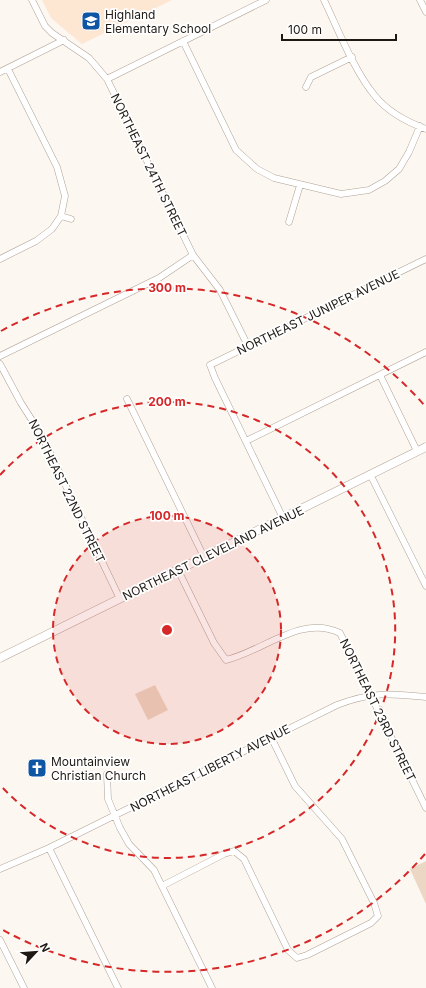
<svg xmlns="http://www.w3.org/2000/svg" width="426" height="988" font-family="Inter,sans-serif">
<rect width="100%" height="100%" fill="#fdf7f1"/>
<path fill="#fde7d3" d="M42 0H172L82 44 51 18Z"/>
<path fill="#ecd7c4" d="M155 685 168 710 148 720 135 694Z
M426 861V904L410 869Z"/>
<g fill="none" stroke-linecap="round" stroke-linejoin="round">
<g stroke="#b1a295" stroke-width="7">
<path id="minor" d="M32 0 45 26 52 33 89 58 107 79 193 255 220 290 248 346
M324 0C338 29 354 71 375 96 388 112 407 122 426 129
M420 0 426 12
M183 41 236 150 257 169 274 178 341 194 369 190 385 181 399 169 409 152 420 126
M0 72 64 40
M107 79 266 0
M306 87 311 77 352 57
M61 216 71 219
M289 222 300 185
M0 259 36 241 52 229 61 216 65 196 57 167 8 69
M0 356 159 278 193 255
M0 364 21 403 42 436 120 599
M380 375 417 451
M127 399 204 557
M246 441 426 352
M370 474 426 586
M283 518 215 378 210 365 426 259
M178 570 214 643 226 660C264 651 301 614 340 633L426 808
M107 774 108 799 120 828 129 844 154 870 212 988
M49 848 118 988
M0 869 49 848 337 705C371 692 391 693 426 697
M162 886 224 854 234 851 244 859 288 950 297 958 307 955 371 923 378 916 374 903 342 839 295 786 271 737
M0 940 24 988"/>
</g>
<g stroke="#b1a295" stroke-width="9">
<path id="tertiary" d="M0 658 426 447"/>
</g>
<use href="#minor" stroke="#fff" stroke-width="6"/>
<use href="#tertiary" stroke="#fff" stroke-width="8"/>
</g>
<circle cx="167" cy="630" r="114" fill="#d62828" fill-opacity=".12"/>
<g fill="none" stroke="#d62828" stroke-width="2" stroke-dasharray="7 5">
<circle cx="167" cy="630" r="114"/>
<path d="M0 475A228 228 0 1 1 0 785"/>
<path d="M425 854A342 342 0 0 1 1 929M1 331A342 342 0 0 1 425 406"/>
</g>
<defs>
<g id="school-square" transform="scale(1)"><rect x="-9" y="-9" width="18" height="18" rx="4" fill="#0e55a4" stroke="#fff"/><path d="M0-5L7-2L0 1L-7-2ZM-4 1L0 2.5L4 1V4Q0 6-4 4Z" fill="#fff"/></g>
<g id="church-square" transform="scale(1)"><rect x="-9" y="-9" width="18" height="18" rx="4" fill="#0e55a4" stroke="#fff"/><path d="M-1.2-6h2.4v3.5h3.3v2.4h-3.3V6h-2.4V-.1h-3.3v-2.4h3.3Z" fill="#fff"/></g>
</defs>
<g fill-rule="evenodd">
<use href="#school-square" x="91" y="21"/>
<use href="#church-square" x="37" y="768"/>
</g>
<g text-anchor="middle" dominant-baseline="central" stroke-width="3.5" stroke-linejoin="round" paint-order="stroke">
<g font-size="12" fill="#1f1914" stroke="#fff" text-anchor="start">
<text x="105" y="14">Highland<tspan x="105" dy="14">Elementary School</tspan></text>
<text x="51" y="761">Mountainview<tspan x="51" dy="14">Christian Church</tspan></text>
</g>
<g font-size="12" fill="#1f1914" stroke="#fff">
<text transform="translate(149 165) rotate(64)">NORTHEAST 24TH STREET</text>
<text transform="translate(318 312) rotate(-26)">NORTHEAST JUNIPER AVENUE</text>
<text transform="translate(67 491) rotate(64)">NORTHEAST 22ND STREET</text>
<text transform="translate(213 553) rotate(-26)">NORTHEAST CLEVELAND AVENUE</text>
<text transform="translate(378 710) rotate(64)">NORTHEAST 23RD STREET</text>
<text transform="translate(210 768) rotate(-27)">NORTHEAST LIBERTY AVENUE</text>
</g>
</g>
<circle cx="167" cy="630" r="6" fill="#d62828" stroke="#fff" stroke-width="2"/>
<g font-size="12" text-anchor="middle" font-weight="bold" fill="#d62828" stroke="#fff" stroke-width="3.5" stroke-linejoin="round" paint-order="stroke">
<text x="167" y="292">300 m</text>
<text x="167" y="406">200 m</text>
<text x="167" y="520">100 m</text>
</g>
<g transform="translate(36 952) rotate(64)" stroke="#ffffff" stroke-width="3" paint-order="stroke">
<path d="M0-3L7 15L0 10L-7 15Z" fill="#1f1914"/>
<text y="-6" font-size="11" font-weight="bold" text-anchor="middle" fill="#1f1914">N</text>
</g>
<path d="M282 34v6h114v-6" fill="none" stroke="#1f1914" stroke-width="2"/>
<text x="288" y="34" font-size="12" fill="#1f1914" stroke="#ffffff" stroke-width="3" paint-order="stroke">100 m</text>
</svg>
